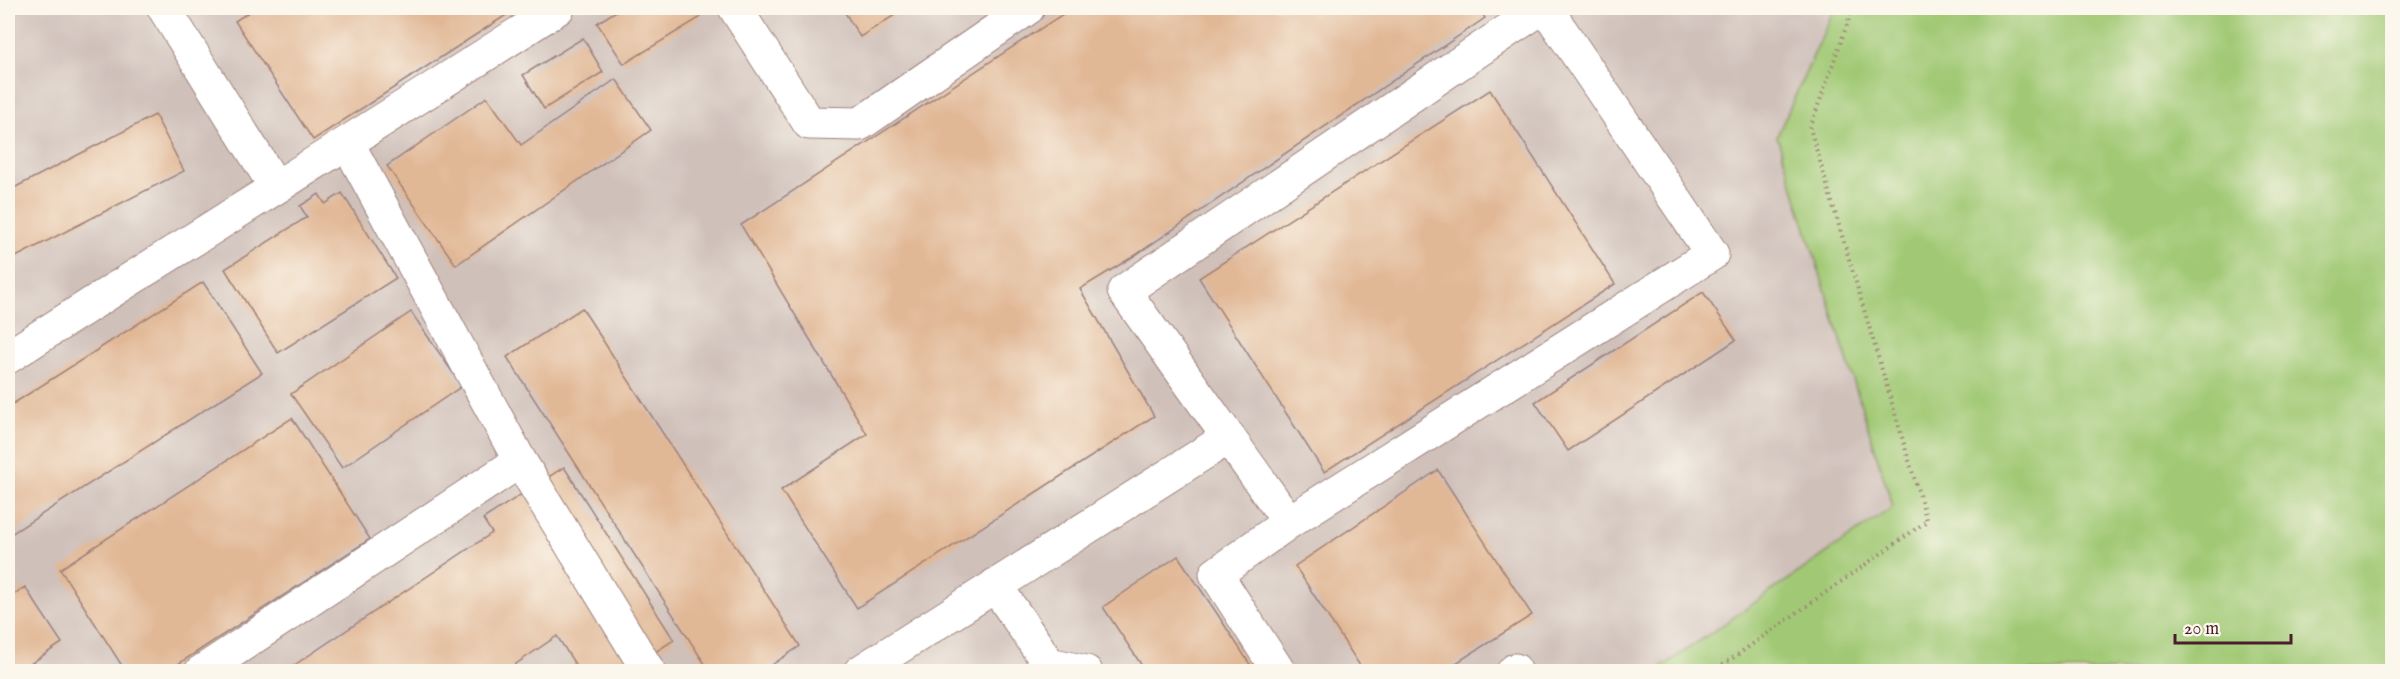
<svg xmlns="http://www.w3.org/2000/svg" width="2400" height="679" font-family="'IM FELL English',serif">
<rect width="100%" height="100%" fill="#fbf7ec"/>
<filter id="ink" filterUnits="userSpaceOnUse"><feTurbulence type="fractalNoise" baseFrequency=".0167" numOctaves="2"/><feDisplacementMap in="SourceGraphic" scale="12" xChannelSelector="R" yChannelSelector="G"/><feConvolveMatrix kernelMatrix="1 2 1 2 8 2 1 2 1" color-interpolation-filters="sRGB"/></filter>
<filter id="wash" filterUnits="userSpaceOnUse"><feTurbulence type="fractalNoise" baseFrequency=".008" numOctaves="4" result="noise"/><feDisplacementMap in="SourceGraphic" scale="24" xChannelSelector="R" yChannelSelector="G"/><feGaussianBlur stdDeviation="1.35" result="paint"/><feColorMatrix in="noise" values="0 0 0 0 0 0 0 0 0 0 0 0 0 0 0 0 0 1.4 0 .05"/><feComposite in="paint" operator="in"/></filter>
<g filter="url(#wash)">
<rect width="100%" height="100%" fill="#f3e5cb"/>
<path fill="#cfc0ba" d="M8 8H1835L1777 136 1893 507 1656 671H8Z"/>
<path fill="#a1c974" stroke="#767450" stroke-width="1.5" d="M1835 8H2392V671H1656L1893 507 1777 136Z"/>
<g id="blocks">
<path fill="#e1b896" d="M255 8H512L514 10 313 140 235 21Z
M621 8H696L701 17 624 64 597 23Z
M842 8H906L860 37Z
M1072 8H1479L1485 18 1134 256 1080 289 1154 416 857 608 781 490 867 434 741 225Z
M583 38 603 72 544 109 523 75Z
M616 79 651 130 456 265 387 166 487 97 521 145Z
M1490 90 1615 284 1324 472 1199 278Z
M155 115 184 171 8 261V191Z
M342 193 396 278 278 353 225 269 307 217 300 206 319 194 325 204Z
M203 282 262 373 8 536V407Z
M1703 292 1736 340 1568 451 1535 402Z
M582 308 800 646 761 672H710L507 357Z
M411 312 462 386 342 468 291 394Z
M292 418 370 539 166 672H126L60 569Z
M564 467 674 640 624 672H580L557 636 504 672H284L492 533 483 519Z
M1438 470 1532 615 1442 672H1364L1295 566Z
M1178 556 1216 612 1255 672H1146L1103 607Z
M25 587 62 643 18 672H8V598Z"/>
</g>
</g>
<g filter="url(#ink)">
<use href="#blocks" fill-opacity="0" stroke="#9e827b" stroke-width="1.5"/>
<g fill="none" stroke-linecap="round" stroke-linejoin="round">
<g stroke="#9e827b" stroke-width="35">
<path id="minor" d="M164 8 275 186
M735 8 809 123 860 124 1028 8
M348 144 520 461 649 672
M8 357C191 240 376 126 558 8
M1289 522 1124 291 1541 8
M995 585 1049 664 1086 672
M201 672 520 461
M860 672 1229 437
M1279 672 1216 574 1289 522 1712 254 1546 8
M1513 672 1515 670"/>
</g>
<path stroke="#9e827b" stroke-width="4" stroke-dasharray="1.5 4.5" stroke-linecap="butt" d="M1713 672 1927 521 1810 128 1853 8"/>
<use href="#minor" stroke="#fff" stroke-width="33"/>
</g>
</g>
<rect width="2400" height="679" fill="none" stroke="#fbf7ec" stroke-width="30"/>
<path d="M2175 634v9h116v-9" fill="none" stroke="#4a1f2b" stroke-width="3"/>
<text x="2184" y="634" font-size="18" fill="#4a1f2b" stroke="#fbf7ec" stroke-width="4.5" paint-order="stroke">20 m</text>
</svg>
